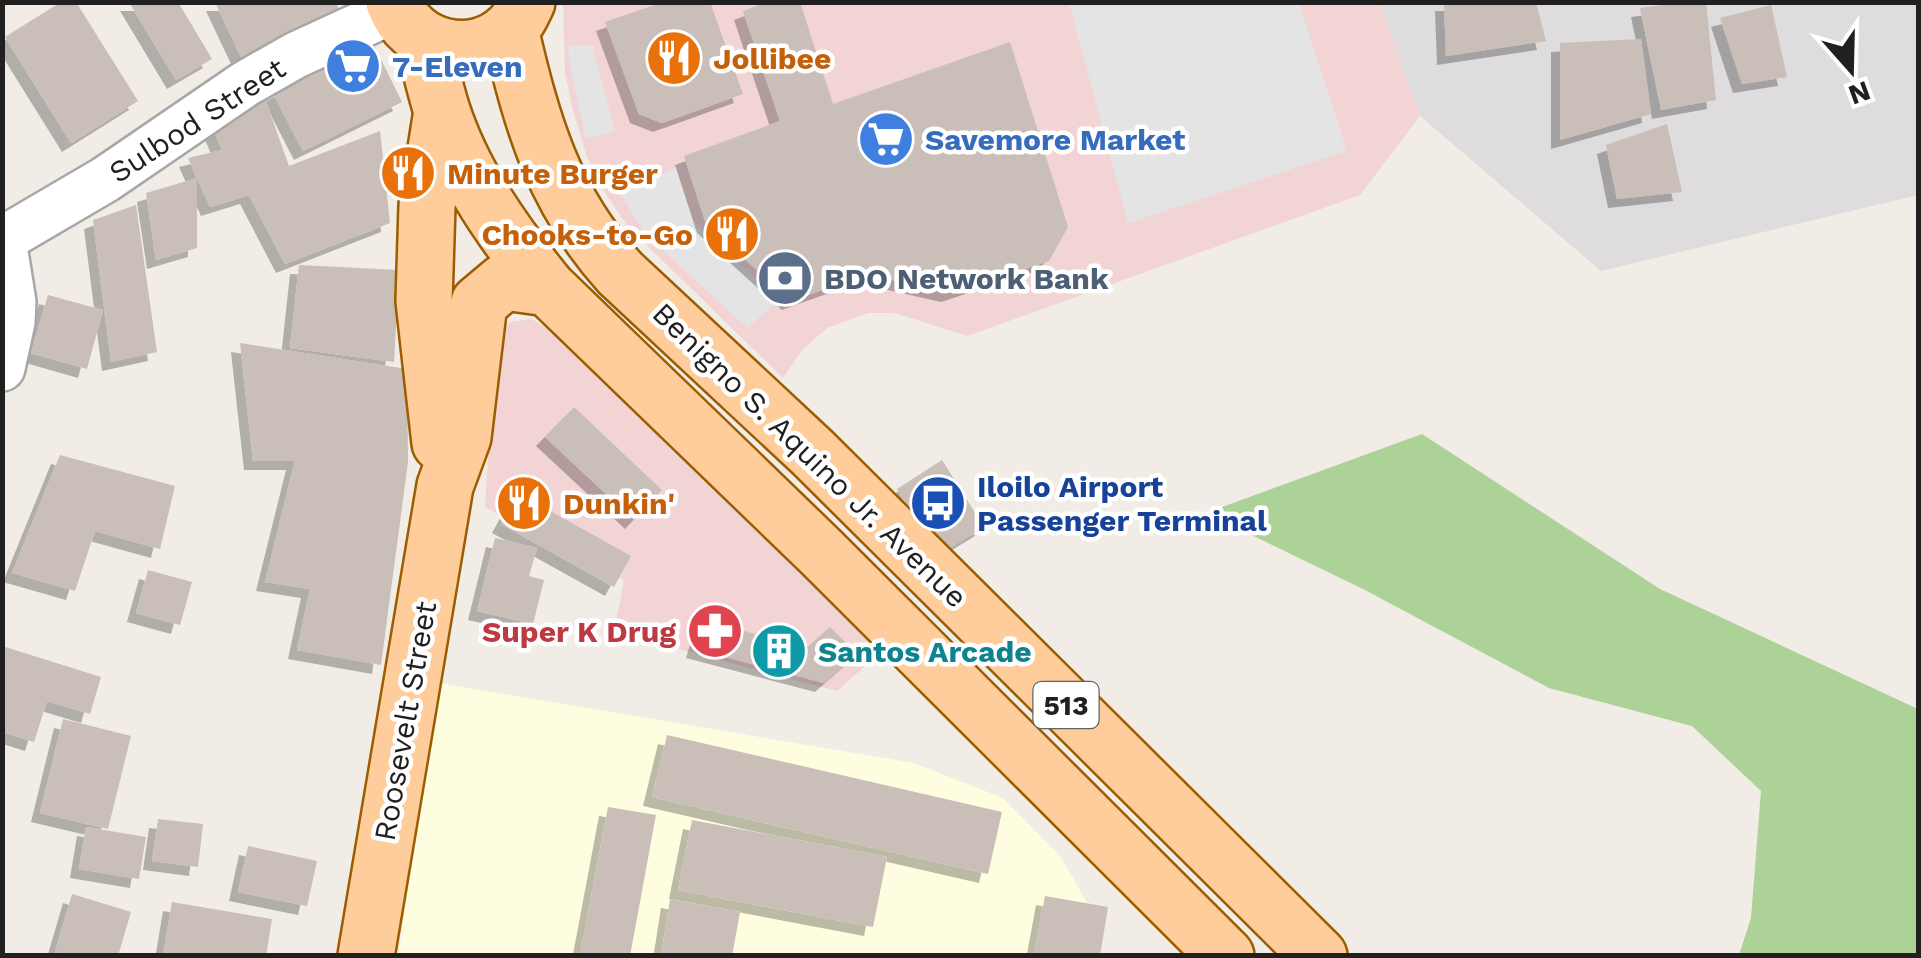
<svg xmlns="http://www.w3.org/2000/svg" width="1921" height="958" font-family="'Work Sans',sans-serif">
<defs>
<filter id="shadow"><feDropShadow dx="-9" dy="9" stdDeviation="0" flood-color="#0004"/></filter>
</defs>
<rect width="100%" height="100%" fill="#f1ece5"/>
<path fill="#dedcdd" d="M1380 3H1918V195L1601 271 1420 116Z"/>
<path fill="#f2d4d5" d="M563 3H1380L1420 116 1360 195 967 336 895 313H868L827 328 802 350 783 378 628 227 602 188 587 157 572 107 565 72Z
M532 319 555 334 882 651 837 691 614 632 624 580 485 507 495 340 510 322Z"/>
<path fill="#fffde0" d="M439 683 914 763 1003 798 1061 857 1087 903 1095 955 398 956Z"/>
<path fill="#add298" d="M1422 434 1660 589 1918 709V955H1739L1751 918 1761 791 1692 726 1549 688 1363 589 1206 513Z"/>
<path fill="#e4e4e4" d="M1069 3H1299L1347 151 1128 223Z
M592 45 615 131 586 139 570 66 568 46Z
M676 167 694 222 780 300 747 328 645 233 621 195Z"/>
<path fill="#c9beb8" filter="url(#shadow)" d="M61 2H76L138 101 71 143 5 37Z
M129 2H178L212 59 176 80Z
M215 2H336L339 10 241 57Z
M663 2H710L743 94 662 123 639 114 605 22Z
M767 2H800L833 104 1010 42 1068 227 1049 261 950 293 866 274 791 301 706 224 684 156 780 121 743 11Z
M1444 2H1536L1546 41 1446 56Z
M1686 2H1706L1716 100 1661 110 1640 8Z
M1771 5 1787 77 1742 84 1720 18Z
M1641 39 1651 114 1560 140V43Z
M373 43 402 102 303 151 273 93Z
M264 96 289 166 380 131 390 223 285 264 249 195 210 207 197 178V248L156 260 146 193 197 178 188 158 222 150 210 121Z
M1667 124 1682 192 1617 199 1606 145Z
M136 205 157 352 111 362 93 220Z
M299 265 399 270 394 362 290 348Z
M48 295 103 310 87 369 31 353Z
M240 343 407 369 408 462 381 665 297 650 310 589 265 582 295 461H253Z
M574 407 662 490 634 520 545 437Z
M60 455 175 486 160 549 95 531 75 591 12 573Z
M942 460 984 527 938 555 897 489Z
M518 493 631 556 614 587 501 524Z
M495 538 537 548 529 576 544 580 533 624 477 611Z
M148 570 192 582 180 625 136 613Z
M704 619 805 649 830 627 857 654 824 683 695 649Z
M2 646 101 677 90 714 47 701 34 742 2 732Z
M63 719 131 736 108 829 40 813Z
M667 735 1002 812 988 874 652 797Z
M608 807 656 815 630 956H580Z
M158 819 203 824 198 867 152 861Z
M692 820 887 857 873 927 678 890Z
M86 827 146 837 139 879 79 869Z
M248 846 317 861 307 906 238 892Z
M72 894 131 912 118 956H66L55 952Z
M1045 896 1108 907 1100 956H1034Z
M670 899 740 912 732 956H661Z
M172 902 272 919 266 956H163Z"/>
<g fill="none" stroke-linecap="round" stroke-linejoin="round">
<g stroke="#a7a7a7" stroke-width="50">
<path id="minor" d="M2 240 106 179 245 84 296 55 396 9
M2 368 12 322 13 302 3 240"/>
</g>
<g stroke="#9b5d00" stroke-width="60">
<path id="major" d="M394 2C411 50 474 64 510 29 518 22 522 12 527 2
M510 29C532 124 553 199 620 273L813 453 1319 956
M423 40C429 62 434 85 441 108 462 175 504 234 548 288L821 552 1226 956
M440 443 424 301 427 206 442 111
M366 956 445 486 463 437 479 303 504 282 548 288"/>
</g>
<use href="#minor" stroke="#fff" stroke-width="45"/>
<use href="#major" stroke="#ffcd9c" stroke-width="55"/>
</g>
<defs>
<g id="restaurant-disc" transform="scale(2.875)"><circle r="9.5" fill="#e8710a" stroke="#fff"/><path d="M-5-6h1v4h1v-4h1v4h1v-4h1v5L-1.5 .5V6h-2V.5L-5-1ZM5-6V6H3V1.5H1.5Q1.5-4 5-6Z" fill="#fff"/></g>
<g id="supermarket-disc" transform="scale(2.875)"><circle r="9.5" fill="#3f7fe0" stroke="#fff"/><path d="M-6-5.5h2.5l.6 2H6L4.5 2H-2.5L-4.4-4H-6ZM-1.5 3.2a1.3 1.3 0 1 0 .1 0ZM3 3.2a1.3 1.3 0 1 0 .1 0Z" fill="#fff"/></g>
<g id="bank-disc" transform="scale(2.875)"><circle r="9.5" fill="#5c6f8a" stroke="#fff"/><path d="M-6-4H6V4H-6ZM0-2.3a2.3 2.3 0 1 0 0 4.6a2.3 2.3 0 1 0 0-4.6Z" fill="#fff"/></g>
<g id="bus-disc" transform="scale(2.875)"><circle r="9.5" fill="#1a4fb4" stroke="#fff"/><path d="M-5-6H5V4H4V6H2V4H-2V6H-4V4H-5ZM-3.5-4V0h7V-4ZM-3.5 1.2v1.5H-2V1.2ZM2 1.2v1.5H3.5V1.2Z" fill="#fff"/></g>
<g id="pharmacy-disc" transform="scale(2.875)"><circle r="9.5" fill="#e0444e" stroke="#fff"/><path d="M-2-6h4v4h4v4h-4v4h-4v-4h-4v-4h4Z" fill="#fff"/></g>
<g id="building-disc" transform="scale(2.875)"><circle r="9.5" fill="#0f9aa8" stroke="#fff"/><path d="M-4-6H4V6H1V3H-1V6H-4ZM-2.5-4.3h1.7v1.8h-1.7ZM.8-4.3h1.7v1.8H.8ZM-2.5-1h1.7V.8h-1.7ZM.8-1h1.7V.8H.8Z" fill="#fff"/></g>
</defs>
<g fill-rule="evenodd">
<use href="#restaurant-disc" x="674" y="58"/>
<use href="#supermarket-disc" x="353" y="66"/>
<use href="#supermarket-disc" x="886" y="139"/>
<use href="#restaurant-disc" x="408" y="173"/>
<use href="#restaurant-disc" x="732" y="234"/>
<use href="#bank-disc" x="785" y="278"/>
<use href="#restaurant-disc" x="524" y="503"/>
<use href="#bus-disc" x="938" y="503"/>
<use href="#pharmacy-disc" x="715" y="631"/>
<use href="#building-disc" x="779" y="651"/>
</g>
<g text-anchor="middle" dominant-baseline="central" stroke-width="9" stroke-linejoin="round" paint-order="stroke">
<rect fill="#fff" stroke="#636363" stroke-width="2.5" x="1033.5" y="682" width="65" height="46" rx="8"/>
<g font-size="28" font-weight="bold" fill="#202020">
<text x="1066" y="705">513</text>
</g>
<g font-size="30" font-weight="bold" fill="#c56008" stroke="#fff" text-anchor="start">
<text x="713" y="58">Jollibee</text>
<text x="447" y="173">Minute Burger</text>
<text x="693" y="234" text-anchor="end">Chooks-to-Go</text>
<text x="563" y="503">Dunkin'</text>
</g>
<g font-size="30" font-weight="bold" fill="#366cbe" stroke="#fff" text-anchor="start">
<text x="392" y="66">7-Eleven</text>
<text x="925" y="139">Savemore Market</text>
</g>
<g font-size="30" fill="#202020" stroke="#fff">
<text transform="translate(197 120) rotate(-33)">Sulbod Street</text>
<text transform="translate(810 455) rotate(44)">Benigno S. Aquino Jr. Avenue</text>
<text transform="translate(405 721) rotate(-80)">Roosevelt Street</text>
</g>
<g font-size="30" font-weight="bold" fill="#4e5e75" stroke="#fff" text-anchor="start">
<text x="824" y="278">BDO Network Bank</text>
</g>
<g font-size="30" font-weight="bold" fill="#164399" stroke="#fff" text-anchor="start">
<text x="977" y="486">Iloilo Airport<tspan x="977" dy="34">Passenger Terminal</tspan></text>
</g>
<g font-size="30" font-weight="bold" fill="#be3a42" stroke="#fff" text-anchor="end">
<text x="676" y="631">Super K Drug</text>
</g>
<g font-size="30" font-weight="bold" fill="#0d838f" stroke="#fff" text-anchor="start">
<text x="818" y="651">Santos Arcade</text>
</g>
</g>
<rect width="1921" height="958" fill="none" stroke="#202020" stroke-width="10"/>
<g transform="translate(1851 70) rotate(160)" stroke="#ffffff" stroke-width="8" paint-order="stroke">
<path d="M0-8L18 38L0 25L-18 38Z" fill="#202020"/>
<text y="-15" font-size="28" font-weight="bold" text-anchor="middle" fill="#202020">N</text>
</g>
</svg>
